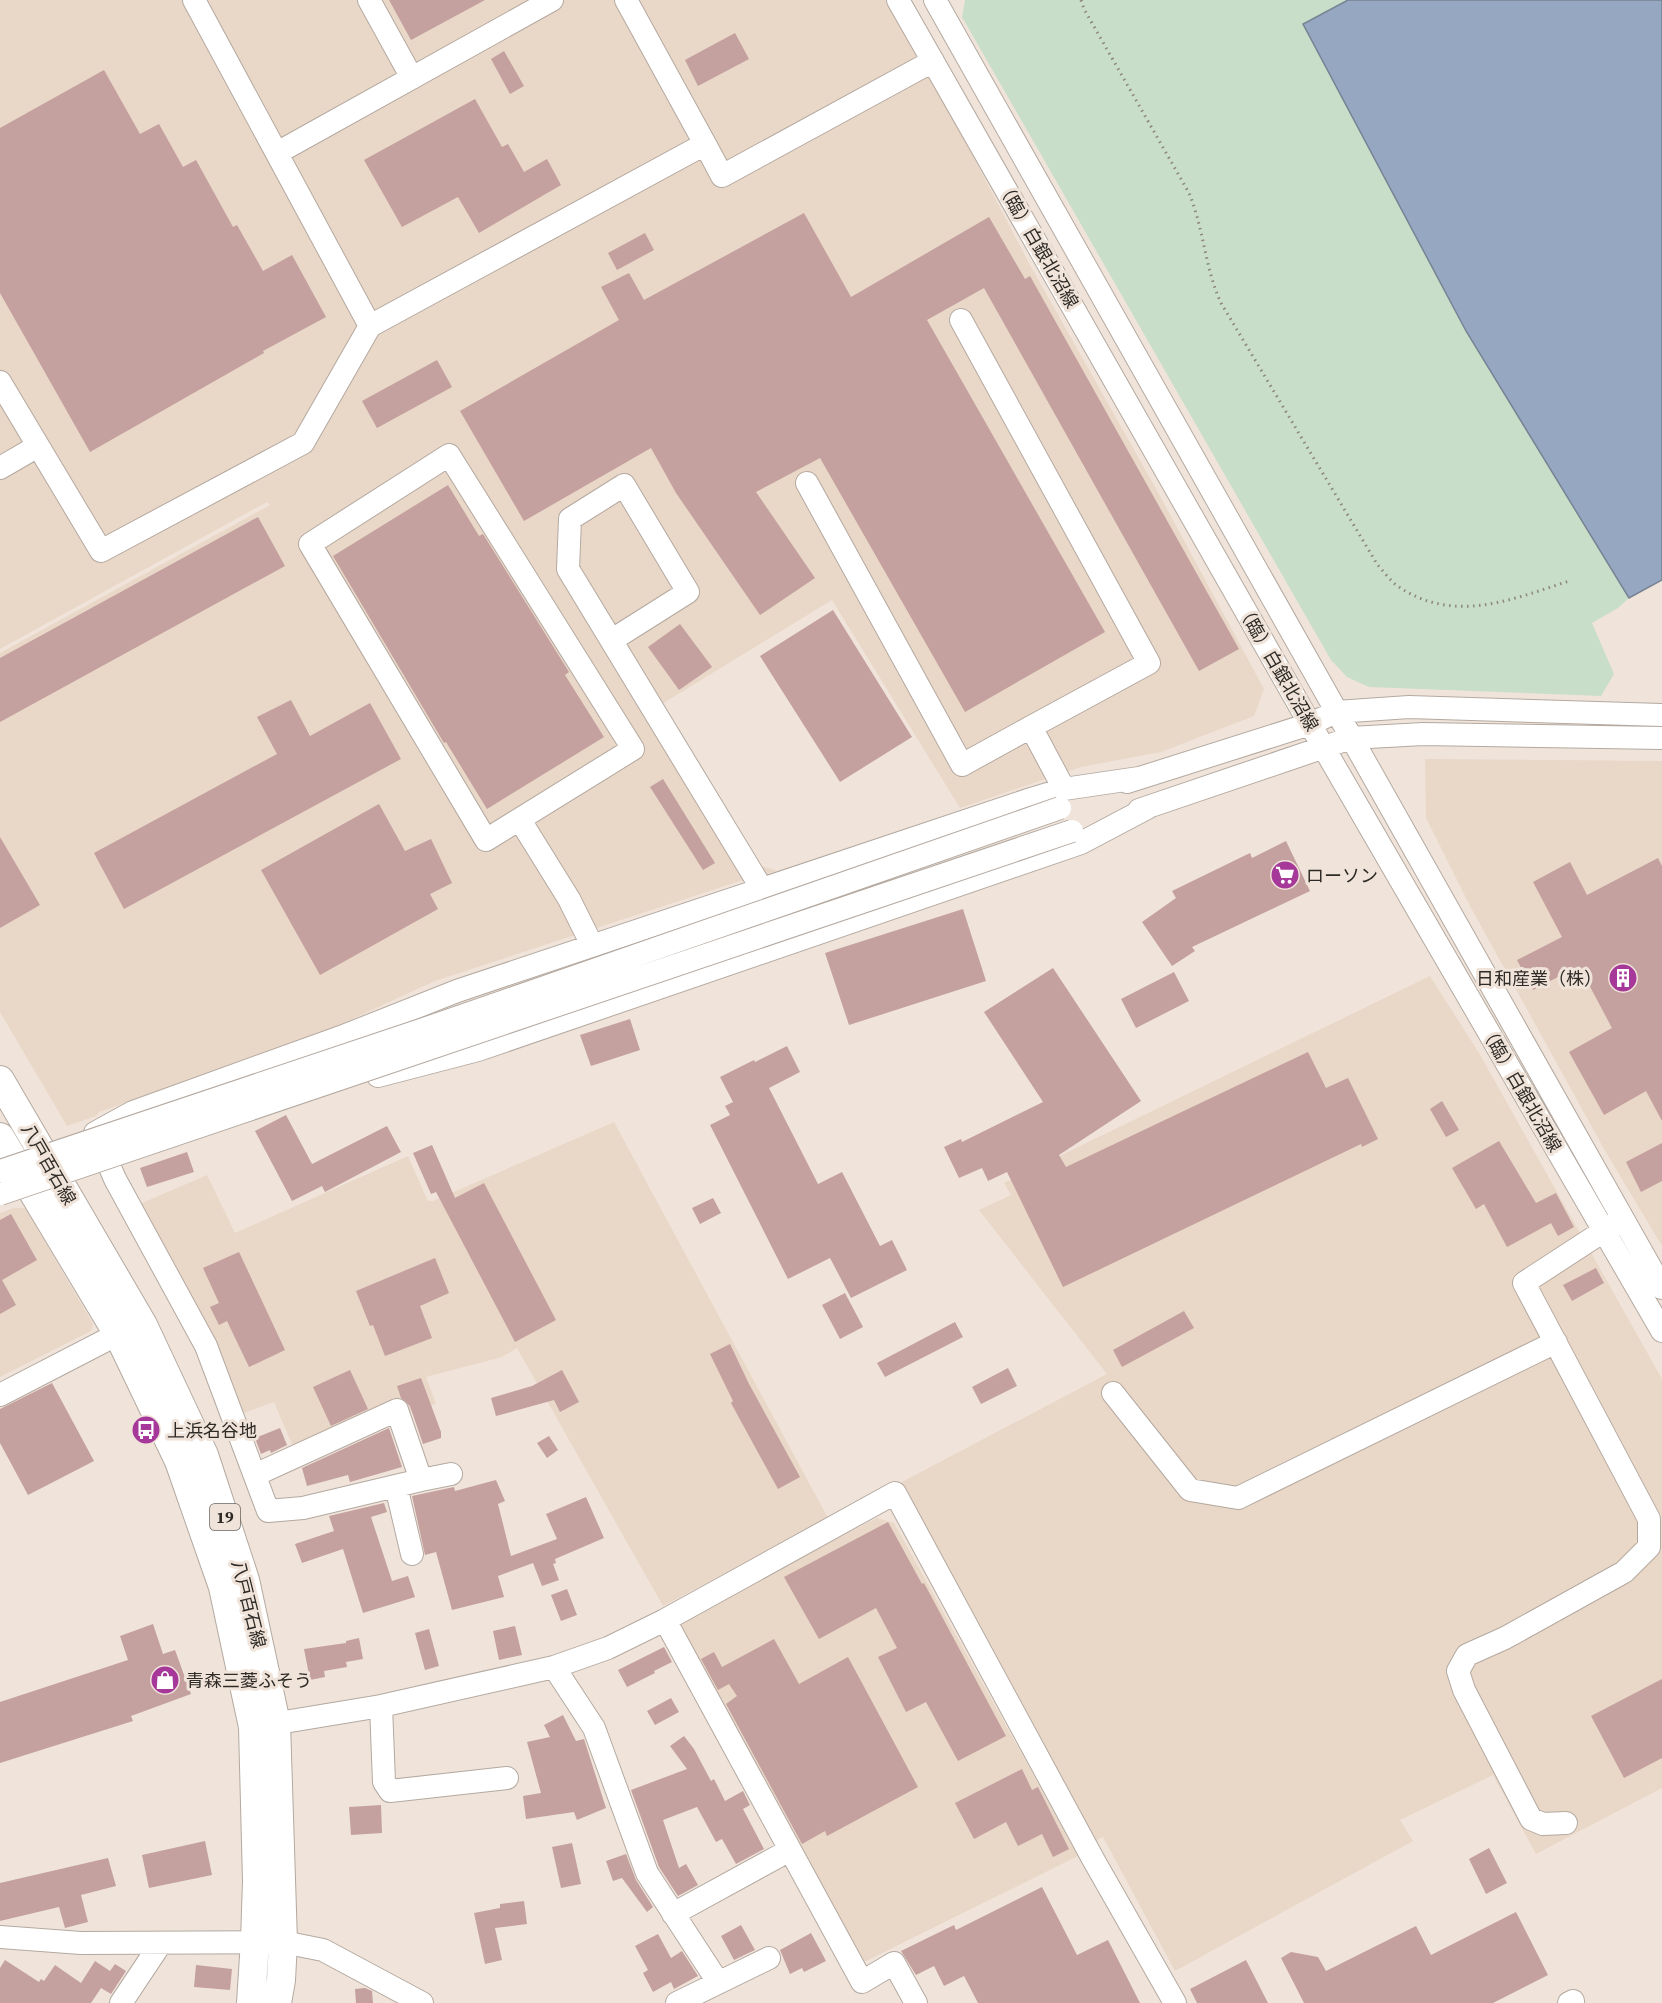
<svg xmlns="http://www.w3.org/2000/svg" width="1662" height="2003" font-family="'Source Serif 4','Noto Sans JP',serif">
<rect width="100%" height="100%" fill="#f0e4da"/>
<path fill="#e9d7c8" d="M0 0H885L956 124 1030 265 1159 494 1264 689 1254 716 1161 752 1081 767 960 808 832 600 662 704 759 865 777 871 740 881 435 981 337 1026 267 1053 99 1112 96 1116 67 1126 0 1012V653L270 505 267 502 0 649Z
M1425 759 1662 761V1246L1604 1149 1470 906 1426 818Z
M1430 976 1479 1053 1662 1379V1788L1536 1854 1493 1775 1400 1820 1413 1841 1175 1971 1103 1837 1095 1841 900 1483 1107 1374 979 1210 1011 1195 1004 1183Z
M614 1122 828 1518 663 1606 517 1348 502 1357 426 1377 436 1404 294 1449 274 1402 238 1415 140 1204 207 1175 235 1233 408 1156 428 1201H433Z
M14 1208H25L93 1324 91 1331 0 1377V1213Z
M877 1518 894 1523 1078 1856 862 1963 675 1623Z"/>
<path fill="#c8dec9" d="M965 0H1348L1303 24 1466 331 1629 598 1618 608 1592 623 1614 674 1601 696 1369 687 1347 677 1331 660 962 17Z"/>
<path fill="#96a7c2" stroke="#778293" stroke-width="1.5" d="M1348 0H1662V580L1629 598 1466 331 1303 24Z"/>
<path fill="#c4a09e" d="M389 0H485L411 40Z
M735 33 749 59 698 86 685 60Z
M504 51 524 86 510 94 491 59Z
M104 70 140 134 159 124 183 167 196 160 233 227 237 225 263 271 292 255 326 317 263 351 264 353 90 452 0 293V128Z
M475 99 502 147 508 144 524 172 547 159 561 185 479 233 458 197 402 227 364 160Z
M804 213 851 297 989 217 1025 279 1030 276 1239 649 1199 671 984 288 927 320 1105 632 965 712 820 458 756 492 815 578 760 615 676 493 651 448 524 521 460 411 619 320 601 287 629 273 644 300Z
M645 233 654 250 617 270 608 253Z
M437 360 452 387 377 428 362 401Z
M448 485 479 536 483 534 569 672 565 675 604 737 487 809 446 742 444 743 333 556Z
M258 517 285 566 0 722V658Z
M833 610 912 737 840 782 760 656Z
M680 624 712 667 679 690 648 647Z
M291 700 310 736 370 703 401 759 124 909 94 853 277 754 257 717Z
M663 779 715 863 703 870 650 787Z
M379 804 405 851 431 839 452 883 430 894 438 909 320 975 261 870Z
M0 837 40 905 0 928Z
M1286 841 1310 891 1192 947 1195 951 1172 966 1142 922 1176 898 1172 891 1250 853 1252 858Z
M1658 858 1662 866V1121L1646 1091 1604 1115 1569 1052 1612 1028 1579 966 1533 990 1517 960 1562 937 1533 882 1570 862 1587 895Z
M963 909 986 981 849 1025 825 953Z
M1053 968 1141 1101 1059 1155 1066 1167 1308 1052 1326 1088 1348 1078 1378 1139 1362 1147 1361 1144 1063 1287 1007 1172 988 1181 982 1168 959 1178 944 1147 961 1139 962 1142 1043 1102 984 1012Z
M1174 972 1189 1001 1136 1028 1121 999Z
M630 1019 640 1050 591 1066 580 1035Z
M787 1046 800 1072 769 1088 818 1184 842 1172 880 1246 892 1240 907 1270 851 1298 830 1258 788 1279 710 1125 730 1115 725 1106 733 1102 720 1077 754 1060 755 1062Z
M1442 1101 1459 1130 1446 1137 1430 1109Z
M286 1115 312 1164 387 1126 401 1152 325 1192 322 1186 292 1201 255 1131Z
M1499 1141 1536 1203 1556 1193 1574 1227 1558 1236 1551 1223 1507 1247 1484 1204 1476 1209 1452 1168Z
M1662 1143V1181L1641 1192 1626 1162Z
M432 1145 455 1198 484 1183 556 1320 515 1342 436 1192 431 1194 413 1153Z
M187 1152 194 1172 147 1187 140 1168Z
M713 1198 721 1213 700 1224 692 1208Z
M11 1214 37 1260 2 1280 16 1305 0 1314V1220Z
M239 1252 285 1350 249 1367 227 1321 219 1325 210 1307 219 1303 203 1268Z
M435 1258 449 1293 420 1306 432 1338 385 1356 373 1325 370 1326 356 1291Z
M1596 1268 1604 1283 1572 1301 1563 1285Z
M845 1293 863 1327 840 1339 822 1305Z
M1184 1311 1194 1328 1122 1367 1113 1350Z
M955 1322 963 1337 885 1377 877 1363Z
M730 1344 749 1384 800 1477 778 1489 731 1403 733 1401 710 1354Z
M1008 1368 1017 1386 981 1404 972 1387Z
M350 1370 368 1409 331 1426 313 1387Z
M562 1370 579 1402 560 1412 554 1400 496 1416 491 1398 532 1386Z
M421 1378 441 1432V1438L423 1444 410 1406 401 1398 397 1386Z
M52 1383 94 1461 28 1495 0 1443V1409Z
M280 1428 287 1445 271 1453 270 1450 261 1454 255 1438Z
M389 1428 402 1467 350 1482 348 1475 307 1486 302 1468Z
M549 1436 558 1450 547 1458 537 1443Z
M496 1480 505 1501 498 1504 511 1556 557 1539 546 1514 586 1497 604 1538 555 1559 556 1563 553 1564 559 1580 542 1586 533 1563 498 1576 504 1597 452 1610 436 1552 425 1555 412 1496 454 1487 455 1491Z
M384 1503 387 1512 371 1517 392 1581 408 1576 415 1597 363 1613 343 1549 302 1563 295 1544 334 1531 329 1516Z
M888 1522 922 1584 924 1583 1006 1736 958 1761 926 1702 906 1712 878 1657 897 1648 876 1608 819 1639 784 1577Z
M567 1589 577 1615 561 1621 551 1595Z
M153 1624 163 1654 175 1650 191 1694 131 1716 133 1721 0 1763V1702L128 1660 120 1636Z
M515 1626 522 1655 499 1660 493 1631Z
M429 1629 439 1666 425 1670 415 1633Z
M359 1638 363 1659 346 1662 347 1667 324 1671 325 1677 310 1680 304 1649 346 1643V1641Z
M774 1639 799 1684 848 1657 918 1787 827 1836 825 1831 802 1844 726 1704 737 1696 729 1684 718 1690 701 1659 714 1652 722 1667Z
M664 1647 672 1662 654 1671 655 1673 627 1687 618 1670Z
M1662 1679V1758L1624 1778 1591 1716Z
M671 1698 679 1712 655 1725 647 1711Z
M563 1715 576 1741 584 1739 606 1808 577 1820 574 1812 526 1819 523 1796 541 1793 527 1742 550 1737 544 1725Z
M684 1736 694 1749 711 1781 714 1779 725 1801 743 1791 750 1805 743 1809 764 1849 736 1864 722 1839 716 1842 697 1807 663 1820 679 1868 686 1864 698 1885 678 1896 659 1867 631 1790 687 1769 670 1746Z
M1022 1769 1032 1790 1038 1787 1069 1849 1053 1857 1042 1834 1018 1846 1006 1822 974 1839 955 1803Z
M381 1805 382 1833 351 1835 349 1807Z
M205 1841 212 1875 149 1888 142 1855Z
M572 1843 581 1884 561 1888 552 1847Z
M1489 1848 1507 1883 1486 1894 1469 1859Z
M626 1854 636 1880 653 1907 647 1912 622 1878 613 1881 606 1861Z
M108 1858 116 1886 81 1895 88 1922 65 1928 59 1907 0 1921V1883Z
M1042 1887 1077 1955 1108 1940 1140 2003H978L964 1976 944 1986 934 1966 916 1975 901 1951 954 1925 956 1930Z
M524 1901 527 1924 495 1928 502 1960 485 1964 474 1913 500 1908V1904Z
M1516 1912 1548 1975 1493 2003H1304L1281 1958 1291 1952 1318 1957 1326 1971 1416 1926 1431 1955Z
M741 1925 755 1950 734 1960 721 1936Z
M811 1933 826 1961 804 1972 802 1968 790 1974 780 1950Z
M658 1934 671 1958 682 1951 698 1976 674 1989 671 1982 653 1992 643 1973 648 1970 635 1946Z
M5 1960 39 1982 41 1979 44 1981 55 1965 81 1983 95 1961 110 1971 115 1964 126 1971 111 1994 101 1988 91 2003H0V1968Z
M1246 1960 1268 2003H1197L1190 1989Z
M196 1965 232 1969 230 1990 194 1987Z
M365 1988 372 1991 373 2003H356L355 1989Z"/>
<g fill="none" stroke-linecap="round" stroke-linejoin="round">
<g stroke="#b4a9a0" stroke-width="24">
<path id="minor" d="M194 0 370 326
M369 0 412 78
M898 0 1310 724 1662 1331
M935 0 1662 1288
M705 144 722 176 933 61
M277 153 552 0
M961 320 1149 663 1031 727 1064 789
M0 382 101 551 303 443 370 326 705 144 626 0
M449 455 633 749 486 840 310 544Z
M0 468 38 446
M807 483 962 765 1031 727
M612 640 688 592 624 485 570 519 568 569 762 889
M1127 782 1310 724 1336 712 1409 707 1662 715
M1139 810 1351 738 1423 734 1662 738
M520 820 569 899 592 945
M378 1076 478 1050 1081 843 1151 806
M95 1133 133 1112 346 1035 457 991 1031 799 1064 789 1139 778
M99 1142 115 1179 206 1346 268 1511 303 1508 421 1480 397 1410 255 1475
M1113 1393 1190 1490 1238 1498 1556 1342
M0 1395 118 1334
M421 1480 451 1474
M396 1486 412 1554
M665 1620 862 1982 894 1963 916 2003
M554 1667 594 1728 647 1873 718 1982
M381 1706 384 1782 390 1791 507 1778
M260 1726 381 1706 554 1667 608 1648 665 1620 895 1493 1093 1859 1175 2003
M1566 1823 1543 1824 1531 1819 1464 1690 1458 1671 1467 1655 1505 1638 1624 1572 1649 1547V1519L1524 1283 1616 1223
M673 1914 790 1850
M0 1937 81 1943 283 1942 323 1950 422 2003
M121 2003 161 1943
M677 2003 769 1958
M1569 2003 1573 2001"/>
</g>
<g stroke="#b4a9a0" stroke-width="30">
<path id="major" d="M0 1080 143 1325 204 1455 245 1580 276 1723 283 1942 281 1980 277 2003
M0 1137 118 1334 179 1461 223 1587 253 1727 257 1881 255 1941 251 2003"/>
</g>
<path stroke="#8d867f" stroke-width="3" stroke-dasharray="1.5 4.5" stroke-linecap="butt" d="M1081 0 1084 9 1189 193C1204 229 1205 269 1221 303L1377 564C1383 571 1389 579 1396 585 1453 625 1510 600 1569 581"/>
<use href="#minor" stroke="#fff" stroke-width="22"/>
<use href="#major" stroke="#fff" stroke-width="28"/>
<g stroke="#b4a9a0" stroke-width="24" stroke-linecap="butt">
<path id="minor-bridge" d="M0 1171 421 1030 1060 808
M0 1194 1072 831"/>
</g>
<use href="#minor-bridge" stroke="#fff" stroke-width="22"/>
</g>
<defs>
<g id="supermarket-disc" transform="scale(1.5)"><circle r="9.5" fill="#a53898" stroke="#f0e4da"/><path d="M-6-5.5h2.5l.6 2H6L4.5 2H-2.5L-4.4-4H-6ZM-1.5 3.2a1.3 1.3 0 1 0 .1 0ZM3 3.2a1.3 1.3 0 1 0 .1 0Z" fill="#fff"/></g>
<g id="building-disc" transform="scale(1.5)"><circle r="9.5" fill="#a53898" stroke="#f0e4da"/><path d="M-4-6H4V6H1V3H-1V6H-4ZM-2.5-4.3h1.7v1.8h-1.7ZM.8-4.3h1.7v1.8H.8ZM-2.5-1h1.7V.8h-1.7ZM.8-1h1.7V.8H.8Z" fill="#fff"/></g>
<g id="bus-disc" transform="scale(1.5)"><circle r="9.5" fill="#a53898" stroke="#f0e4da"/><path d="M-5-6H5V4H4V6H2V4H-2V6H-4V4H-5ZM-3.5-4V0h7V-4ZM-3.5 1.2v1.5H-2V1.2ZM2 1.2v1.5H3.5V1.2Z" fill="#fff"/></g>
<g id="shop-disc" transform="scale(1.5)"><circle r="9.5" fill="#a53898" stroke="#f0e4da"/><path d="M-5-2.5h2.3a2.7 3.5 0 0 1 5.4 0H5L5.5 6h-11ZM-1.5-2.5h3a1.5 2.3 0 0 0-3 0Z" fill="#fff"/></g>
</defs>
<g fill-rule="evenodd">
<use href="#supermarket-disc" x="1285" y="875"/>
<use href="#building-disc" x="1623" y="978"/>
<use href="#bus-disc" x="146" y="1430"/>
<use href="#shop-disc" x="165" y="1680"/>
</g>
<g text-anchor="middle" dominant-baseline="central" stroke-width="6" stroke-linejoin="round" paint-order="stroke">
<rect fill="#f0e4da" stroke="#68625c" stroke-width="1.5" x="210" y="1504" width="30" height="26" rx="4.5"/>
<g font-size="16" font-weight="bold" fill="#2e2a26">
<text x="225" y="1517">19</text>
</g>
<g font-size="18" fill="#2e2a26" stroke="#f0e4da">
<text transform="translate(1038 244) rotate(60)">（臨）白銀北沼線</text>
<text transform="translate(1278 667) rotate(60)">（臨）白銀北沼線</text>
<text transform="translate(1521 1088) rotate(60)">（臨）白銀北沼線</text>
<text transform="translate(49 1164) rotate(60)">八戸百石線</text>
<text transform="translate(249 1604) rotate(76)">八戸百石線</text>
</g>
<g font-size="18" fill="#2e2a26" stroke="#f0e4da" text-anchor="start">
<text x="1306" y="875">ローソン</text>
<text x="1602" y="978" text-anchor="end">日和産業（株）</text>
<text x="167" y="1430">上浜名谷地</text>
<text x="186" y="1680">青森三菱ふそう</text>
</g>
</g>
</svg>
